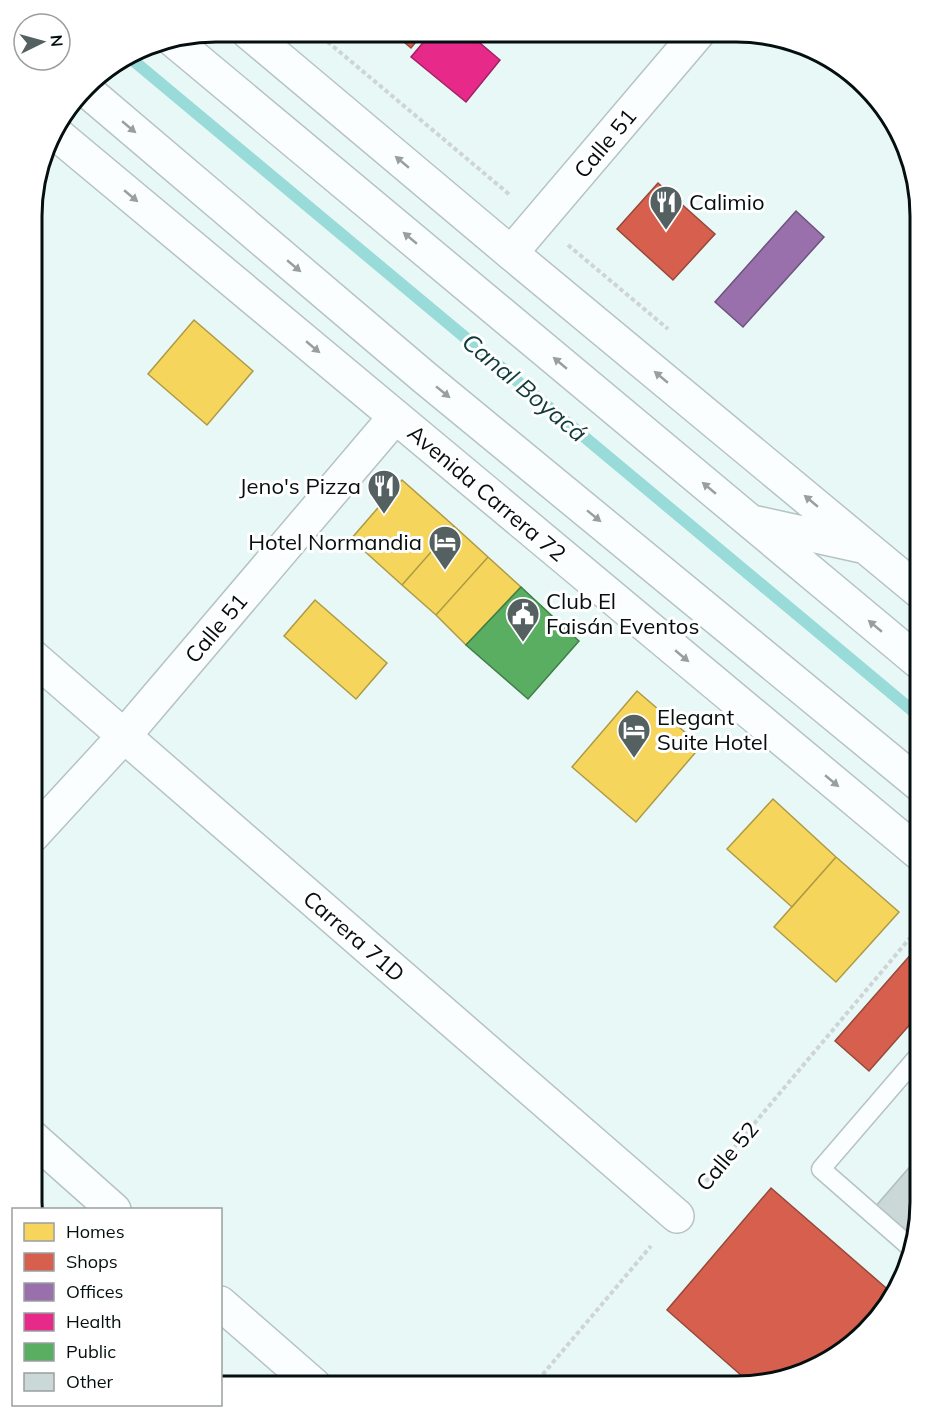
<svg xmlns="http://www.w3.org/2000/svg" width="952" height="1418" font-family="Mulish,sans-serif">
<rect width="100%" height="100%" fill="#e7f8f7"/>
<path fill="#f6d55c" stroke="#ae9a45" stroke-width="1.5" d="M194 320 253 371 207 425 148 374Z
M402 480 454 526 402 585 351 539Z
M454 526 488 557 436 615 402 585Z
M488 557 521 587 466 645 436 615Z
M315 600 387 663 356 699 284 636Z
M637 691 701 746 636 822 572 767Z
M773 799 836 857 792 907 727 849Z
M836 857 899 912 836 982 774 927Z"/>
<path fill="#d6604d" stroke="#97483a" stroke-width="1.5" d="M392 32H424L411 48Z
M658 183 715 234 673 280 617 229Z
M920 944V1013L869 1071 835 1041Z
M771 1188 893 1294 889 1305 858 1341 807 1372 751 1384 667 1310Z"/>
<path fill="#9970ab" stroke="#6d537c" stroke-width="1.5" d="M796 211 824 237 743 327 715 302Z"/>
<path fill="#e7298a" stroke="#a32165" stroke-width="1.5" d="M432 32H467L500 60 466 102 411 57Z"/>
<path fill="#5aae61" stroke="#407e48" stroke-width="1.5" d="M521 587 579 641 528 699 466 645Z"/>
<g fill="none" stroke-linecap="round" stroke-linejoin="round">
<path stroke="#98dbd9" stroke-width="12" d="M129 57 920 717"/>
</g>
<path fill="#cad8d7" stroke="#b1bebd" stroke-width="1.5" d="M920 1155V1215L917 1224 908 1235 875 1207Z"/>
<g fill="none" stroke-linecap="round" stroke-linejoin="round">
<g stroke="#b6c3c2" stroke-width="21">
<path id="lane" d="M909 1246 821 1169 920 1054"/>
</g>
<g stroke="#b6c3c2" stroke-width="36">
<path id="street" d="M511 253 698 33
M32 656 677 1216
M32 1137 114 1210
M220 1303 314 1385"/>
</g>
<g stroke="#b6c3c2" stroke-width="36">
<path id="secondary" d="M32 836 124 736 395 417"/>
</g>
<g stroke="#b6c3c2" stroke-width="36">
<path id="highway" d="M248 32 511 253 920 592
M172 39 920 663
M85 89 424 377 920 785
M53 131 920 854
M757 523 861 546"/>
</g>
<path stroke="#cfd4d4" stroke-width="4" stroke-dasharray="4.5 3" stroke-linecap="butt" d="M316 32 510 195
M568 245 668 329
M701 1187 920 926
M533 1386 651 1246"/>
<use href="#lane" stroke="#fbfefe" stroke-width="18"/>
<use href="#street" stroke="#fbfefe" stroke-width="33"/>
<use href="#secondary" stroke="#fbfefe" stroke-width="33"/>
<use href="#highway" stroke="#fbfefe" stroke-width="33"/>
</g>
<defs><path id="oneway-solid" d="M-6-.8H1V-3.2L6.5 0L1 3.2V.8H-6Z" transform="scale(1.5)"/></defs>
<g fill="#999e9e">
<use href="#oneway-solid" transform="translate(129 127) rotate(40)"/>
<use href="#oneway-solid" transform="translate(402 162) rotate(-140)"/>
<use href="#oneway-solid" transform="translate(131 196) rotate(40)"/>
<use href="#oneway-solid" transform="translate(410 238) rotate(-140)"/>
<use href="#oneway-solid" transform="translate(294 266) rotate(40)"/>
<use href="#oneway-solid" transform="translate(313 347) rotate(40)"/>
<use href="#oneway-solid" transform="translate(560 363) rotate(-140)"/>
<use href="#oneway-solid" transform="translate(661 377) rotate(-140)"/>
<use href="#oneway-solid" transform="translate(443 392) rotate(39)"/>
<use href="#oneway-solid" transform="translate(709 488) rotate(-140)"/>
<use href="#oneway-solid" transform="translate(811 501) rotate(-140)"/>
<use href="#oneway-solid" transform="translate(594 516) rotate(39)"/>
<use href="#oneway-solid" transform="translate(875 626) rotate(-140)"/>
<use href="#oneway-solid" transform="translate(682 656) rotate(40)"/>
<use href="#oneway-solid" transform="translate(832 781) rotate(40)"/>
</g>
<defs>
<g id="restaurant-pin" transform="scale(1.725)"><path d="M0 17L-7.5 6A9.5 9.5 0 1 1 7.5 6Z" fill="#546160" stroke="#fff"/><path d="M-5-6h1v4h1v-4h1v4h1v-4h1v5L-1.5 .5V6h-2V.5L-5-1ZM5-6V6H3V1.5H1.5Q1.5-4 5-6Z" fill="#fff"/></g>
<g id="hotel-pin" transform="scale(1.725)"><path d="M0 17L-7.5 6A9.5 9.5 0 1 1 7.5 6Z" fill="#546160" stroke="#fff"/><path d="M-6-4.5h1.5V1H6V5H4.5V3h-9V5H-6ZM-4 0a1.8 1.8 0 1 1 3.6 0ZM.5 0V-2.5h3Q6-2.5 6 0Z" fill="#fff"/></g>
<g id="civic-pin" transform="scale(1.725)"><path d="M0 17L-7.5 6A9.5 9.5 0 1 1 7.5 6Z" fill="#546160" stroke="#fff"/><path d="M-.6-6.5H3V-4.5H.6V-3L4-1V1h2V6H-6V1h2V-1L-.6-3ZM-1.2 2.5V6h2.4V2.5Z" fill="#fff"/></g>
</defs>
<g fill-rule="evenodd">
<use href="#restaurant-pin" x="666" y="202"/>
<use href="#restaurant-pin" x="384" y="486"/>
<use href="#hotel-pin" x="445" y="542"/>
<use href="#civic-pin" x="523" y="614"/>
<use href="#hotel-pin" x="634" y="730"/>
</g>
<g text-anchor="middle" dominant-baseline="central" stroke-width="6" stroke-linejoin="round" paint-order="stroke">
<g font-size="22" fill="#050f0f" stroke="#fff">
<text transform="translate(605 143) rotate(-50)">Calle 51</text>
<text transform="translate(487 493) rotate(40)">Avenida Carrera 72</text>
<text transform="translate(216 628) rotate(-50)">Calle 51</text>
<text transform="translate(354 936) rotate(41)">Carrera 71D</text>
<text transform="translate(727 1156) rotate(-50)">Calle 52</text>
</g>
<g font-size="22" fill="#050f0f" stroke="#fff" text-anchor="start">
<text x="689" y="202">Calimio</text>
<text x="361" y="486" text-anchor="end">Jeno's Pizza</text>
<text x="422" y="542" text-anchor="end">Hotel Normandia</text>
<text x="546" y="601">Club El<tspan x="546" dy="25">Faisán Eventos</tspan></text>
<text x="657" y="717">Elegant<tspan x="657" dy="25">Suite Hotel</tspan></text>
</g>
<g font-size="24" font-style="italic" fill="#103b3a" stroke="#fff">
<text transform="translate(525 387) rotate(40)">Canal Boyacá</text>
</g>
</g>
<path d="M0 0H952V1418H0ZM216 42H736A174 174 0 0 1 910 216V1202A174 174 0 0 1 736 1376H216A174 174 0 0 1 42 1202V216A174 174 0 0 1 216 42Z" fill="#fff" fill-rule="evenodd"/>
<path fill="none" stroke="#050f0f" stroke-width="3" d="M216 42H736A174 174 0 0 1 910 216V1202A174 174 0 0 1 736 1376H216A174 174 0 0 1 42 1202V216A174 174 0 0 1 216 42Z"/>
<rect x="12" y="1208" width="210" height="198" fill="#ffffff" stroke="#9b9f9f" stroke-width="1.5"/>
<rect x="24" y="1223" width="30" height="18" fill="#f6d55c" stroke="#9b9f9f" stroke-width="1.5"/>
<text x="66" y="1238" font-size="18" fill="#050f0f">Homes</text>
<rect x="24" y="1253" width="30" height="18" fill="#d6604d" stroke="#9b9f9f" stroke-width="1.5"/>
<text x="66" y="1268" font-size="18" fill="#050f0f">Shops</text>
<rect x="24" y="1283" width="30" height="18" fill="#9970ab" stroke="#9b9f9f" stroke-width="1.5"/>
<text x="66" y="1298" font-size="18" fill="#050f0f">Offices</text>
<rect x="24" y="1313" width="30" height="18" fill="#e7298a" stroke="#9b9f9f" stroke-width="1.5"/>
<text x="66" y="1328" font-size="18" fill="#050f0f">Health</text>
<rect x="24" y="1343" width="30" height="18" fill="#5aae61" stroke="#9b9f9f" stroke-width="1.5"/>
<text x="66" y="1358" font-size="18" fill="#050f0f">Public</text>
<rect x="24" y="1373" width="30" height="18" fill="#cad8d7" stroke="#9b9f9f" stroke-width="1.5"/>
<text x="66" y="1388" font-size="18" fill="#050f0f">Other</text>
<g transform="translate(42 42) rotate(85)"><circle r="28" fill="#ffffff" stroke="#9b9f9f" stroke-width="1.5"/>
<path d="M0-4.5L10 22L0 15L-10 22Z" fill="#546160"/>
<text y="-9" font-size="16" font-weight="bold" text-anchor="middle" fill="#050f0f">N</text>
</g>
</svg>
